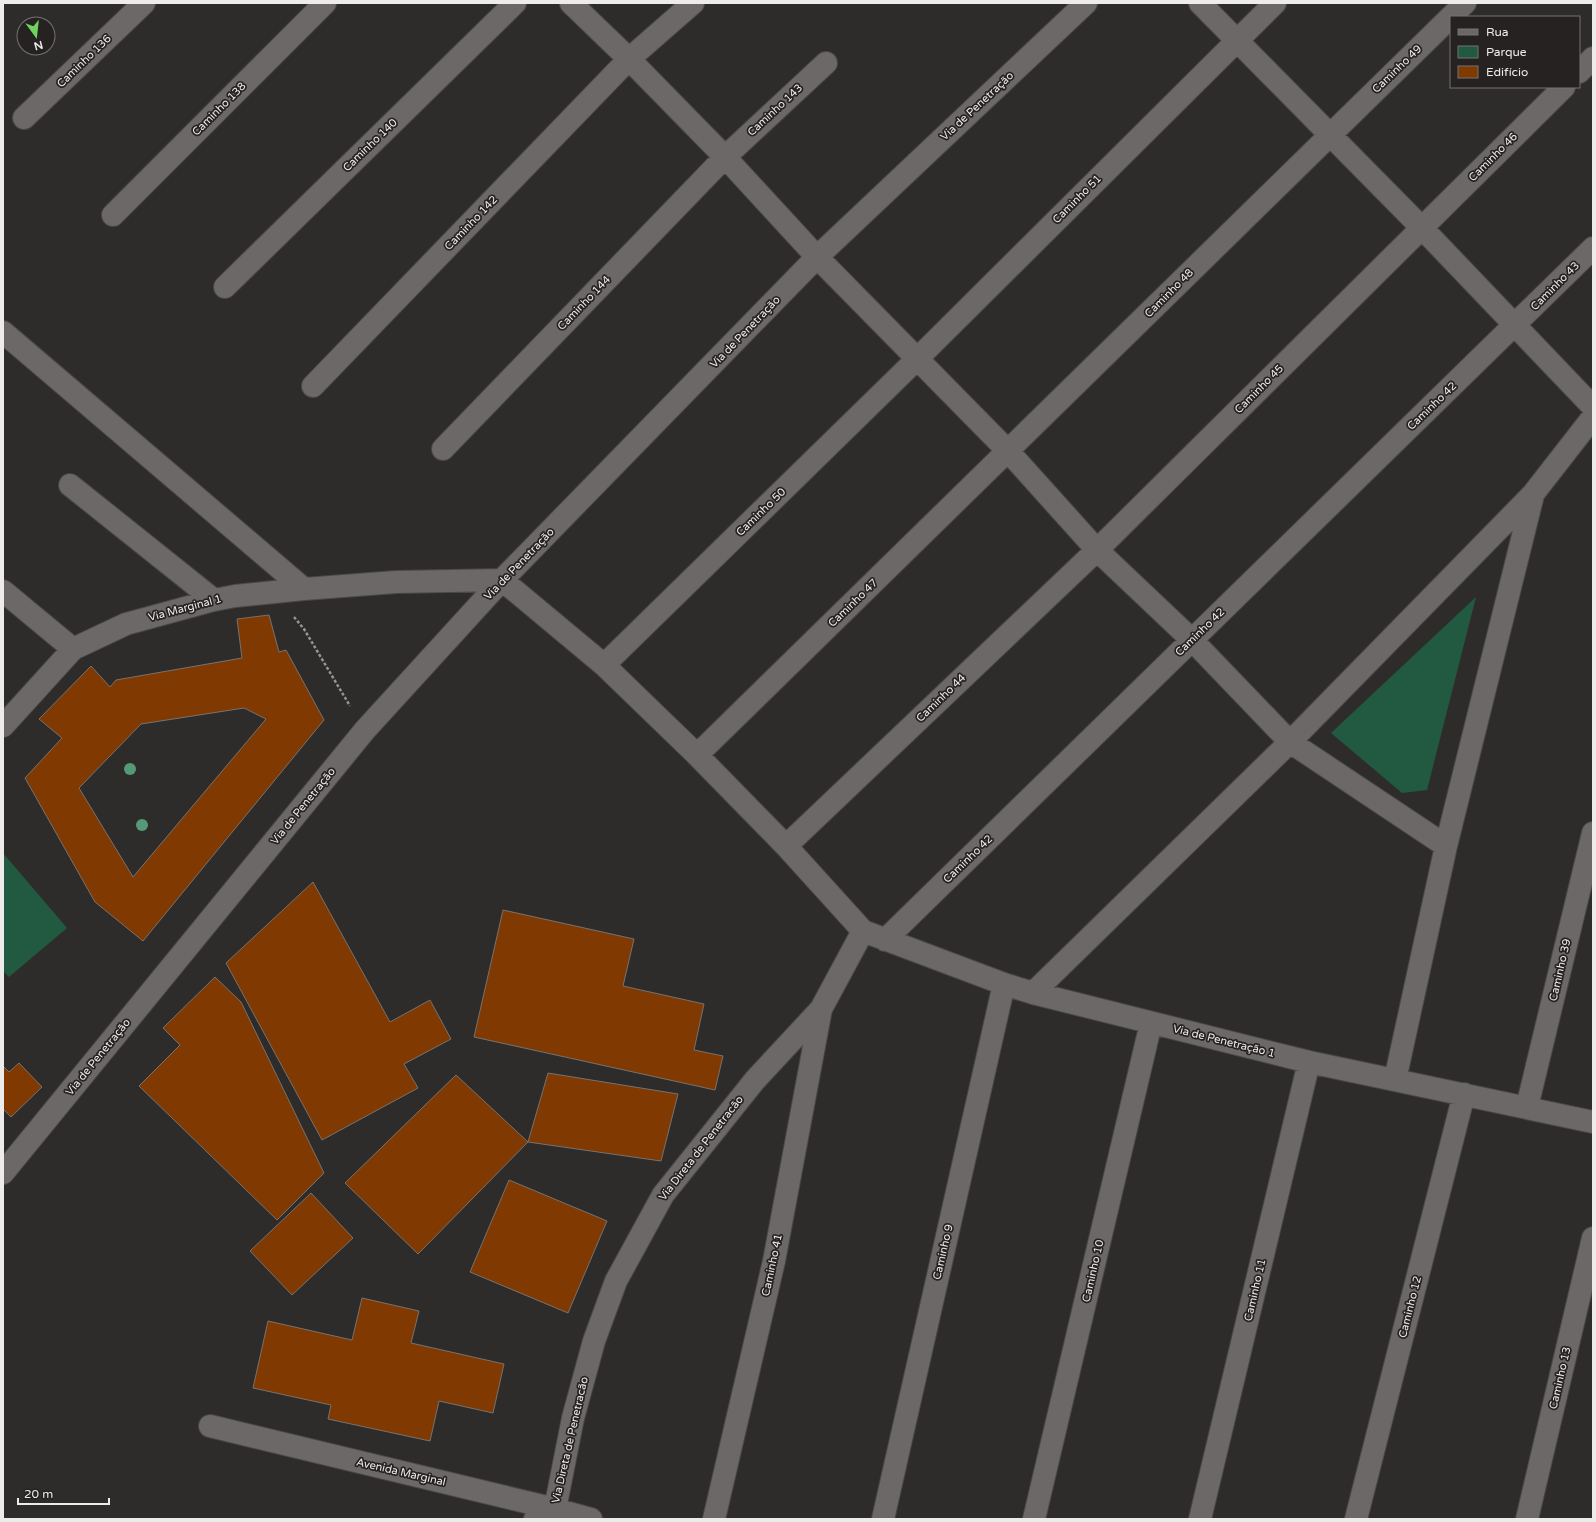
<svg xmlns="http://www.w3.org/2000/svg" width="1596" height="1522" font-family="'Varela Round',sans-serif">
<rect width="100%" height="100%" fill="#2e2c2a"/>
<path fill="#215a40" d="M1476 597 1427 790 1402 793 1331 733Z
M3 853 67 928 9 977 3 971Z"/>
<path fill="#803900" stroke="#767371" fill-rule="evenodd" d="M269 615 279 652 286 650 324 720 143 941 95 902 25 778 62 738 39 719 91 666 110 687 116 680 242 658 237 619ZM244 708 266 719 133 877 79 788 141 724Z
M313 882 390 1022 430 1000 451 1039 404 1064 418 1088 322 1140 226 963Z
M503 910 634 939 623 986 704 1004 694 1050 723 1056 715 1090 474 1037Z
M215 977 241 1002 324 1173 277 1220 139 1086 180 1045 163 1028Z
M19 1063 42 1087 11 1117 3 1109V1066L9 1072Z
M548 1073 678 1094 661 1161 528 1142Z
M456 1075 528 1142 418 1254 345 1183Z
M509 1180 607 1221 568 1313 470 1272Z
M311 1193 353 1238 292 1295 250 1251Z
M362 1298 419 1311 411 1343 504 1364 493 1413 439 1401 430 1441 328 1419 331 1405 253 1388 268 1321 352 1340Z"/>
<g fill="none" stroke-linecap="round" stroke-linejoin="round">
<g stroke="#4a4847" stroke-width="24">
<path id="minor" d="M571 3 629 59 725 157 817 257 1008 451 1097 550 1192 640 1290 742 1446 846
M1200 3 1422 228 1593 407
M1579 72 1593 58
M24 118 144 3
M113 215 325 3
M225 287 515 3
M3 332 304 589
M313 386 629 59 693 3
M443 449 725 157 826 63
M70 485 214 600
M3 591 73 649
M604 665 918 358 1275 3
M3 726 73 649 126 624 214 600 235 596 304 589 396 582 502 580 604 665 697 755 786 846 863 931 1004 984 1033 993 1309 1062 1593 1122
M697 755 1465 3
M786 846 1097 550 1564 87
M885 940 1593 248
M1033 993 1290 742 1533 494 1593 417
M1395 1080 1446 846 1533 495
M1527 1107 1593 833
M3 1173 365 730 502 580 817 257 1086 3
M210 1426 555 1509 591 1519
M535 1519 555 1509 573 1418 594 1341 616 1281 663 1195 755 1080 821 1009 863 931
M714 1519 774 1261 821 1009
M883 1519 1004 984
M1034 1519 1151 1023
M1200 1519 1309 1062
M1356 1519 1464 1094
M1527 1519 1593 1238"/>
</g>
<path stroke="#969493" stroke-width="2.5" stroke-dasharray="3 2" stroke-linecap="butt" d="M294 617 304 629 350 706"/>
<use href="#minor" stroke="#6b6867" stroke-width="22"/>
</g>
<g fill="#549a78">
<circle cx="130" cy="769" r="6"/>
<circle cx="142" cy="825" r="6"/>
</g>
<g text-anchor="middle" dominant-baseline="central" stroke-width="3.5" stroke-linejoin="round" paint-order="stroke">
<g font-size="11" fill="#edeceb" stroke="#252221">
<text transform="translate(84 61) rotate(-44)">Caminho 136</text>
<text transform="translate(1397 69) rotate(-44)">Caminho 49</text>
<text transform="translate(977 106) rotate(-43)">Via de Penetração</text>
<text transform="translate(219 109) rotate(-45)">Caminho 138</text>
<text transform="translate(775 110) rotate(-43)">Caminho 143</text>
<text transform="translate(370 145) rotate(-44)">Caminho 140</text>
<text transform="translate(1493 157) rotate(-45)">Caminho 46</text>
<text transform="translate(1077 199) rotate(-45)">Caminho 51</text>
<text transform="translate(471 223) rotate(-46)">Caminho 142</text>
<text transform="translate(1555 286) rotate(-45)">Caminho 43</text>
<text transform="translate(1169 293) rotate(-45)">Caminho 48</text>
<text transform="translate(584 303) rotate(-46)">Caminho 144</text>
<text transform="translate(745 332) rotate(-46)">Via de Penetração</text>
<text transform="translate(1259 389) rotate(-45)">Caminho 45</text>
<text transform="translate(1432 406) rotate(-44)">Caminho 42</text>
<text transform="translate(761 512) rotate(-44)">Caminho 50</text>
<text transform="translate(519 564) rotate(-46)">Via de Penetração</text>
<text transform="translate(853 603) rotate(-44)">Caminho 47</text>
<text transform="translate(185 608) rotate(-15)">Via Marginal 1</text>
<text transform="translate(1200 632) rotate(-44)">Caminho 42</text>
<text transform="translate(941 698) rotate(-44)">Caminho 44</text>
<text transform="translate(303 806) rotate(-51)">Via de Penetração</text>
<text transform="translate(968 859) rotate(-44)">Caminho 42</text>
<text transform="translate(1560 970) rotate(-77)">Caminho 39</text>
<text transform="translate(1224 1041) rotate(14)">Via de Penetração 1</text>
<text transform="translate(98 1057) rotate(-51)">Via de Penetração</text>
<text transform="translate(701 1148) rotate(-52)">Via Direta de Penetracão</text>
<text transform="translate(943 1252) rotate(-77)">Caminho 9</text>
<text transform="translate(772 1265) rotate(-78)">Caminho 41</text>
<text transform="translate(1093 1271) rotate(-77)">Caminho 10</text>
<text transform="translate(1255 1290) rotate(-77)">Caminho 11</text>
<text transform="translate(1410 1307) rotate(-76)">Caminho 12</text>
<text transform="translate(1560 1378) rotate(-77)">Caminho 13</text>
<text transform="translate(570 1440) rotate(-77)">Via Direta de Penetracão</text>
<text transform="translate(401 1472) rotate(13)">Avenida Marginal</text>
</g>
</g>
<rect width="1596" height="1522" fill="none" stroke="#edeceb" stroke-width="8"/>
<rect x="1450" y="16" width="130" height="72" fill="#252221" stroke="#757372"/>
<rect x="1458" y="29" width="20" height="6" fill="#6b6867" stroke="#757372"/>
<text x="1486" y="36" font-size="12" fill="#edeceb">Rua</text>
<rect x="1458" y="46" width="20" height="12" fill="#215a40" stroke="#757372"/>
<text x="1486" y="56" font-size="12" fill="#edeceb">Parque</text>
<rect x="1458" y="66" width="20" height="12" fill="#803900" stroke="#757372"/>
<text x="1486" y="76" font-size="12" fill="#edeceb">Edifício</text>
<g transform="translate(36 36) rotate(165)"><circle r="19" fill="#252221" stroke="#757372"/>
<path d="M0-3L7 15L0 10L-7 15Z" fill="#6ed360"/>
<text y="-6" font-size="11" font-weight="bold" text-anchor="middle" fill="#edeceb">N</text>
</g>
<path d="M18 1498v6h91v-6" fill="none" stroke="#edeceb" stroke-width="2"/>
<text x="24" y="1498" font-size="12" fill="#edeceb" stroke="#252221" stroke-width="3" paint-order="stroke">20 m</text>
</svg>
